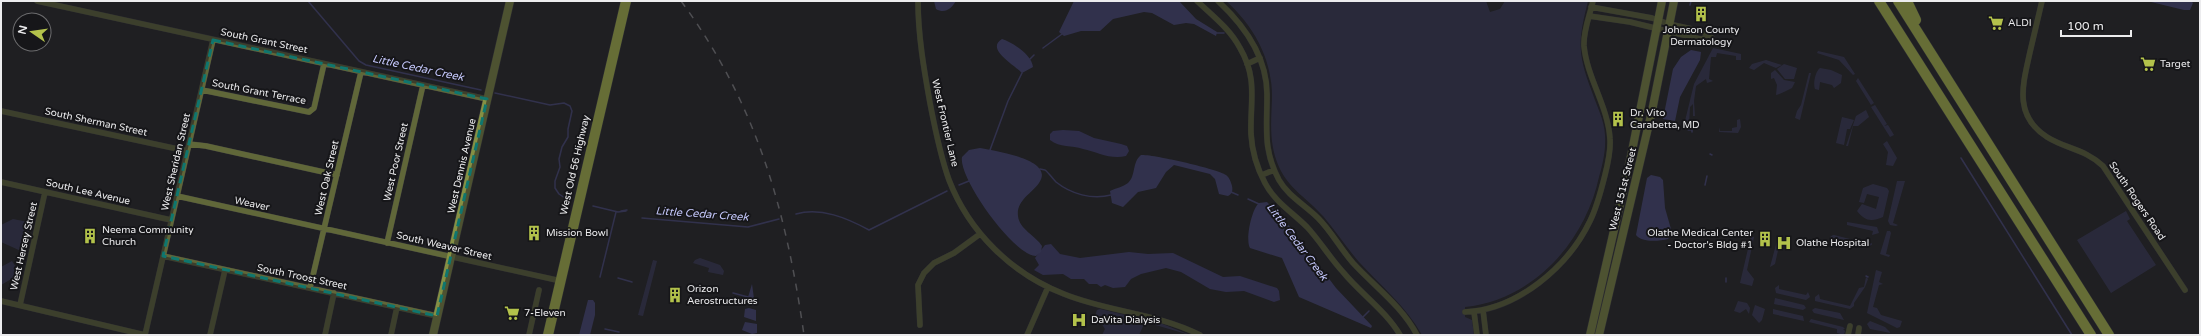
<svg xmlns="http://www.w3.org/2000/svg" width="2201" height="336" font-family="'Varela Round',sans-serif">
<rect width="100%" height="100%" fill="#1f1f23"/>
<path fill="#373757" d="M1226 1H1486L1490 12 1500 9 1505 1H1588C1578 41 1577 53 1592 92 1597 107 1604 119 1605 135 1606 150 1603 163 1599 177 1585 242 1533 300 1465 307V317L1472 320 1474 335H1422C1406 306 1381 286 1359 262 1346 247 1336 231 1323 216 1308 199 1289 189 1279 167 1269 144 1271 124 1272 99 1273 60 1254 26 1226 1Z
M1713 48 1741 54V60H1736V56L1717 53 1716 57H1711L1709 79 1713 81 1707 83 1706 79 1696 86 1694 101 1695 116H1693V104L1690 107 1689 125 1692 131H1688L1684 125 1694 84Z
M1818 51 1844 57 1855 74 1853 75 1839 60 1817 53Z
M1766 60 1782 65 1776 68 1764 63 1754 70 1749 68 1752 64Z
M1784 64 1797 68 1794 79H1785L1777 69Z
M1820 68 1831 70 1842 75 1841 83 1834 88 1832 85 1820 82 1819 90 1815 89C1813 84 1815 72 1820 68Z
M1775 70 1784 80 1795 82 1792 88C1788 90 1781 94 1776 95L1777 85 1774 78 1771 79V73Z
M1809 73H1811L1800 120 1795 118 1797 111 1801 105Z
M1858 78 1874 103 1871 105 1856 81Z
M1875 105 1887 124 1884 126 1888 125 1894 135 1890 137 1871 107Z
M1866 110 1869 117 1858 126H1853L1848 146H1846L1856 116Z
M1842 117 1854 120 1850 129H1847L1844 145 1836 143Z
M1740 119 1741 127 1738 133 1719 132 1720 127V131H1732V128L1737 127V120Z
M1887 141 1897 158 1893 166 1886 165 1888 152 1883 144Z
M1897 181H1905L1893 223 1898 225 1896 226 1890 225 1888 221Z
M1873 184 1887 188 1889 191 1883 217C1871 222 1865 221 1857 211L1862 204 1876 209 1879 197 1867 194 1864 203 1859 202 1863 188Z
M2126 211 2130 219 2127 221 2156 265 2111 293 2077 240Z
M13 219 33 223 21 251 1 242V225Z
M1847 222 1877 227 1879 233 1872 235 1873 231 1847 225Z
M1887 231H1890L1891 233 1886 254 1890 255 1889 257 1880 254Z
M1833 235H1834L1870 244 1869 246 1848 241 1846 245V241L1834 238 1831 241 1830 237Z
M1751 236 1754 237 1747 270 1754 279 1752 286 1740 283Z
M1778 237 1780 241 1775 264 1770 267Z
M700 258 720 265 724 271 723 275 708 272 709 268 693 263 695 260Z
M653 260 657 261 643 316 638 315Z
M12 261 20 274 1 285V267Z
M1876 270 1882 272 1879 282 1883 284 1879 285 1873 307 1877 308 1881 315 1902 321 1900 327 1897 328 1867 313Z
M1866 277 1868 279 1865 287 1854 303V306L1850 309 1815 301V297L1819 294 1820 299 1850 306 1859 288 1864 287Z
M1779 285V289L1806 295 1808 292 1810 297 1806 300 1776 293 1775 288Z
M1775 298 1804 305 1806 308 1803 310 1774 304Z
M1738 301 1747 303 1750 308 1749 314 1746 309 1740 313 1734 311Z
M1755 305 1765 309 1762 320 1759 323 1752 315Z
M1815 308 1840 313 1844 320 1814 313 1812 310Z
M1100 309 1160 323 1190 335 1145 322 1139 335H1102L1105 329 1101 323 1097 325 1100 319 1095 316 1097 310Z
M1773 309 1803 316 1804 321 1773 314Z
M1811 319 1843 327 1845 329H1843L1845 331 1844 335 1837 333V329L1809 322Z
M1870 321 1885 327 1891 333 1870 329 1867 324Z"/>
<path fill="#403f76" d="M1063 130 1079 131 1094 138 1121 144 1127 146 1129 151 1126 156C1111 160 1097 152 1083 149 1072 145 1060 148 1050 140V134L1053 131Z
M1051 244 1060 254 1080 258 1129 252 1148 254 1173 253 1223 277 1240 276 1277 288 1279 291 1280 300 1274 302 1244 291 1226 292 1210 289 1181 272 1166 268 1141 274 1131 279 1125 287 1113 288 1105 285 1101 287 1097 284H1089L1084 279H1071L1063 274 1043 275 1034 270 1039 265 1035 258 1045 245Z"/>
<path fill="#48487f" d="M934 1H956C951 9 945 14 936 9Z
M1074 1H1179L1196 19 1217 32 1216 36 1194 24 1186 23 1174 25 1152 13 1144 12 1113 19 1100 31H1081L1064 36 1059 32Z
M2147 1H2191L2193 3 2190 10H2184Z
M1002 39C1012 42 1032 55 1033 67L1022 73C1015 65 985 49 1002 39Z
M1691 50 1701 52 1700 60 1680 97 1675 121 1663 119 1673 69 1681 57Z
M980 148C994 151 1056 159 1039 183 1031 194 1016 201 1018 216 1019 229 1036 236 1042 246L1041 252 1036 256C1014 256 958 178 962 157L969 150Z
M1141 155C1152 154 1218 169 1226 175 1229 177 1231 182 1232 186 1233 191 1232 194 1228 196L1219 194 1215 179 1210 174 1174 165 1166 172 1156 188 1138 192 1123 207 1112 203 1110 191C1116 188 1123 187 1128 183 1136 176 1132 162 1141 155Z
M1651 175 1660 177 1663 180 1665 208 1671 229 1672 234 1668 239C1659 241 1642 243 1636 235L1647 178Z
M1267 202 1290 227 1336 288 1372 326 1371 328 1299 297 1282 258 1250 248C1245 240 1252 208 1259 203Z
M752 284 755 306 746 304Z
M588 300H593L595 303V315L590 335H579Z
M749 308 756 310V321L744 317 745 309Z
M745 322 757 324V333L752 334 742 330Z"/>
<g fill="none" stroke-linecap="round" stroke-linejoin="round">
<path stroke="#48487f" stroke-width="1.5" d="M308 1 359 61 366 65 481 90
M1690 5 1691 1
M1216 33H1224
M1043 48 1062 34
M1030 59 1034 55
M495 93 550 105 564 103 570 106 572 111 568 129V137L562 147 559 159 560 167 555 181V188L559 194 565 198
M1692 126V132
M990 150 1008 101 1022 73
M1710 154 1712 155
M1961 158 2072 335
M1040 169 1045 170C1049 173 1052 178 1056 182 1071 194 1092 200 1111 195
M959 185 969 181
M1705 185 1707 176
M1231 192 1238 195
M1248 199 1259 204
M593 206 618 212 626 211
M621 211 627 210
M796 214C821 207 847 218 869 230L947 191
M642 218 748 227 779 219
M1869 246 1871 244
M1866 276 1868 277
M600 277 616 212
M618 278 632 282
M1726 278V282
M733 293 748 297
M1363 317 1369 311
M605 329 619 332"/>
<g stroke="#3c3c3f" stroke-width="6">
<path id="street" d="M37 1 487 99
M918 1C918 35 924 70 930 103 935 129 940 155 949 180 969 232 1012 274 1064 294 1108 312 1157 313 1200 335
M1197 1C1213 16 1230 29 1240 48 1258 79 1250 101 1251 134 1252 151 1257 168 1265 183 1275 202 1292 212 1307 227 1320 241 1330 258 1343 272 1361 294 1386 311 1400 335
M1218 1C1246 27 1268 58 1267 97 1267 129 1263 150 1279 180 1288 196 1305 205 1318 218 1331 231 1340 248 1353 263 1374 286 1402 306 1417 335
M2042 1C2038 18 2034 35 2030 52 2023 84 2013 115 2047 137 2066 149 2085 149 2103 166L2185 290
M1591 7 1652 18 1669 24 1701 31 1712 38
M1589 16 1630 22 1700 39 1712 38
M1247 64 1260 58
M202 90 309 112 314 108 324 64
M1 111 187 151
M189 144 206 146 337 175
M1262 175 1274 170
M1 182 171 220
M177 196 561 281
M387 243 423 85
M163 256 437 316
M310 288 361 72
M1 301 145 335
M20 305 45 192
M1483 310 1486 335
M1465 312C1517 310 1568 267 1590 221 1597 207 1601 191 1605 175 1608 163 1611 151 1610 139 1608 106 1587 78 1584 46 1583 31 1590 15 1593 1
M1474 312 1477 335
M920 325 918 285 924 273 934 263 954 253 980 234
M145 335 213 40
M210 335 225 270
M325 335 334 293
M391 335 397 307
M529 335 539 290
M1027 335 1048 287
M1848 335 1850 326
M1858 335 1859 328"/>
</g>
<g stroke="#3c3c3f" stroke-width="9">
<path id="secondary" d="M433 335 510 1
M1590 335 1631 156 1662 1
M1599 335 1652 111 1674 1"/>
</g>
<g stroke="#3c3c3f" stroke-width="11">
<path id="highway" d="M1879 1 2091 335
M1898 1 2109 335
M1907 1 1916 20
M548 335 626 1"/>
</g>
<use href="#street" stroke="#606739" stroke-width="5.5"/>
<use href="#secondary" stroke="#859044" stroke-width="8"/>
<use href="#highway" stroke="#bccd4f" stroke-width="10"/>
<path stroke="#89898c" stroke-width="1.5" stroke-dasharray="7 7" stroke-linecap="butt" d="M681 1C757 104 786 210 804 335"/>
</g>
<path d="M0 0H2201V336H0ZM213 40 487 99 437 316 163 256Z" fill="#1f1f23" fill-opacity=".55" fill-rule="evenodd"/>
<path fill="none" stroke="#0f766e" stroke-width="3" stroke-dasharray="8 5" stroke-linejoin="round" d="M213 40 487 99 437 316 163 256Z"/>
<defs>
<g id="building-bare" transform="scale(1.2)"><path d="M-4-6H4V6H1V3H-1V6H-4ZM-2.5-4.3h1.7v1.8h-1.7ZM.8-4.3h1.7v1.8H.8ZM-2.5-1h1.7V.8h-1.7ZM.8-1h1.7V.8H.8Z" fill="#b3c24b" stroke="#161619" stroke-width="2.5" paint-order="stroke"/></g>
<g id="supermarket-bare" transform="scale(1.2)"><path d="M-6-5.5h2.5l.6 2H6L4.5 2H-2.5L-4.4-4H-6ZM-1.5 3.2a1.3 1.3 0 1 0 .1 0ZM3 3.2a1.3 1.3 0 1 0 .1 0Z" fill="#b3c24b" stroke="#161619" stroke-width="2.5" paint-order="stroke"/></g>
<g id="hospital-bare" transform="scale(1.2)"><path d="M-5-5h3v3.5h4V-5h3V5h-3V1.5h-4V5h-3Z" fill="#b3c24b" stroke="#161619" stroke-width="2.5" paint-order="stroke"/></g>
</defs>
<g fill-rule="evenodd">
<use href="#building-bare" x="1701" y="14"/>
<use href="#supermarket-bare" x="1996" y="23"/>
<use href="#supermarket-bare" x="2148" y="64"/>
<use href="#building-bare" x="1618" y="119"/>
<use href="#building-bare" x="534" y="233"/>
<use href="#building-bare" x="90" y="236"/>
<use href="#building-bare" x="1765" y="239"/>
<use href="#hospital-bare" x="1784" y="243"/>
<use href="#building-bare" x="675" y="295"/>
<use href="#supermarket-bare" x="512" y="313"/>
<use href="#hospital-bare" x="1079" y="320"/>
</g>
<g text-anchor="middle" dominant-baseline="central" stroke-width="4" stroke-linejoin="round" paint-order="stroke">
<g font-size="10" fill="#ececee" stroke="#161619" text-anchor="start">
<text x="2008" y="23">ALDI</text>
<text x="1701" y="30" text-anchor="middle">Johnson County<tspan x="1701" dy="12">Dermatology</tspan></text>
<text x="2160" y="64">Target</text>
<text x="1630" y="113">Dr. Vito<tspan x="1630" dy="12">Carabetta, MD</tspan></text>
<text x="102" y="230">Neema Community<tspan x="102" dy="12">Church</tspan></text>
<text x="546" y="233">Mission Bowl</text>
<text x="1753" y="233" text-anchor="end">Olathe Medical Center<tspan x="1753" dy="12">- Doctor's Bldg #1</tspan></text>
<text x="1796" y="243">Olathe Hospital</text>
<text x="687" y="289">Orizon<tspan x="687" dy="12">Aerostructures</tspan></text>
<text x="524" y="313">7-Eleven</text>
<text x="1091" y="320">DaVita Dialysis</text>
</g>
<g font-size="10" fill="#ececee" stroke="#161619">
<text transform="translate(264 41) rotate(12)">South Grant Street</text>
<text transform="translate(259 92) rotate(11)">South Grant Terrace</text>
<text transform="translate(96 122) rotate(12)">South Sherman Street</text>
<text transform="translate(945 123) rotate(77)">West Frontier Lane</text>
<text transform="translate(176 162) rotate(-77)">West Sheridan Street</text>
<text transform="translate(396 162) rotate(-77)">West Poor Street</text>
<text transform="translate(575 165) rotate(-77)">West Old 56 Highway</text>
<text transform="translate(462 166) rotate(-77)">West Dennis Avenue</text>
<text transform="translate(327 178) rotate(-77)">West Oak Street</text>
<text transform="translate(1623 189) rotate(-76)">West 151st Street</text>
<text transform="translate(88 192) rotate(13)">South Lee Avenue</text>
<text transform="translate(2137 201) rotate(56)">South Rogers Road</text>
<text transform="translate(252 204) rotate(12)">Weaver</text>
<text transform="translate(24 246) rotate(-77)">West Hersey Street</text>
<text transform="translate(444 246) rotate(13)">South Weaver Street</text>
<text transform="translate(302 277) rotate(12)">South Troost Street</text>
</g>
<g font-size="11" font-style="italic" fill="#c4c7fb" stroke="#161619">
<text transform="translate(418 68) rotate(12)">Little Cedar Creek</text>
<text transform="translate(702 214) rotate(4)">Little Cedar Creek</text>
<text transform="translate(1297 242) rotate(53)">Little Cedar Creek</text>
</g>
</g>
<rect width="2201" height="336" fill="none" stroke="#ececee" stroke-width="4"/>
<g transform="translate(32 32) rotate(283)"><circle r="19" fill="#161619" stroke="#6c6c6e"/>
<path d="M0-3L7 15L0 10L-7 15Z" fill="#b3c24b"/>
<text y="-6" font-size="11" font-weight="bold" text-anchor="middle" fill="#ececee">N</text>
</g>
<path d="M2061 30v6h70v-6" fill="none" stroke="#ececee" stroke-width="2"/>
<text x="2067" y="30" font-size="12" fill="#ececee" stroke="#161619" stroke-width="3" paint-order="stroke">100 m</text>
</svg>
